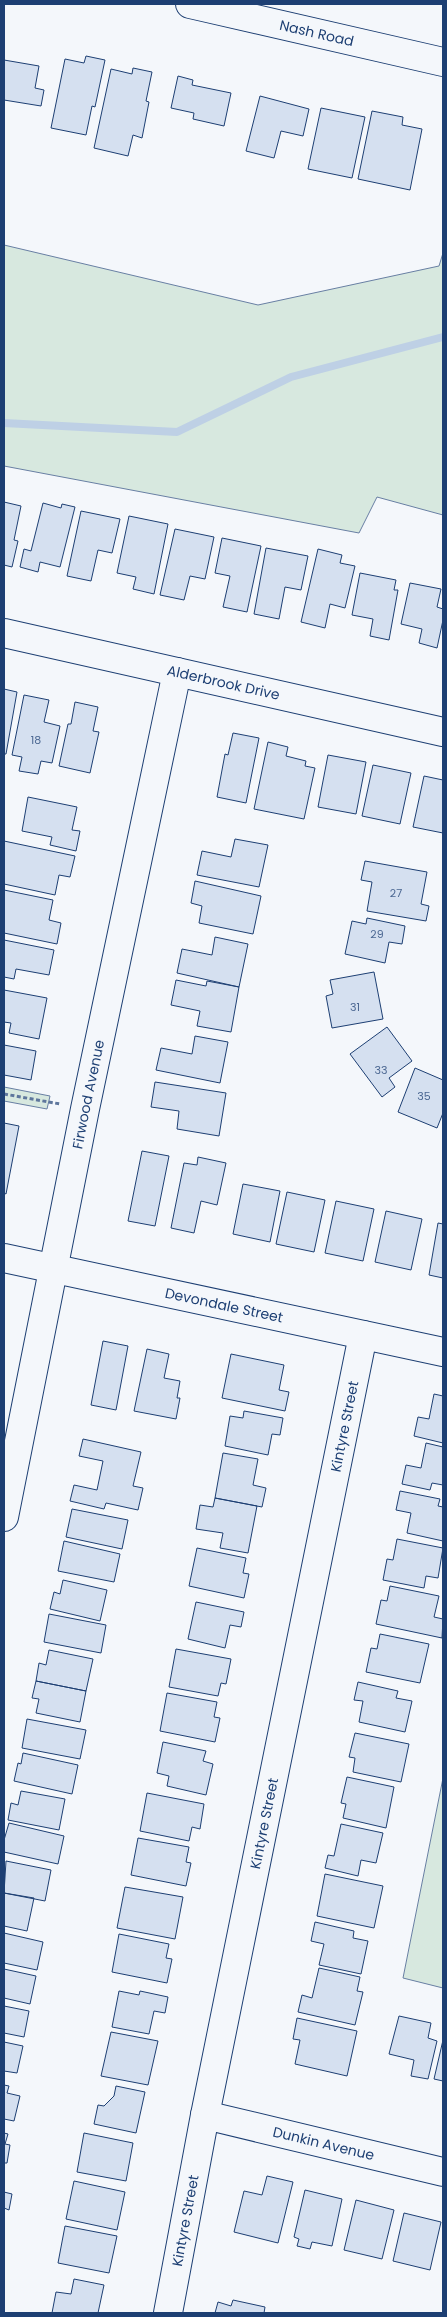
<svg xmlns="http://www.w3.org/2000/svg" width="447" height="2317" font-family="Poppins,sans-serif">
<rect width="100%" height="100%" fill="#f4f7fb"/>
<path fill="#d7e8df" stroke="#687fa3" d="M4 245 258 305 439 266 443 253V515L377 497 359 533 4 466Z
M4 1087 50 1096 47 1109 4 1101Z
M443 1778V1988L403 1978Z"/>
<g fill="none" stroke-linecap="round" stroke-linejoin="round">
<path stroke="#bed0e5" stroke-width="8" d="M4 423 177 432 291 377 443 337"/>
</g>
<path fill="#d5e0f0" stroke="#1d3f73" d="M86 56 105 60 95 107 92 106 86 135 51 128 65 59 84 63Z
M4 60 39 66 35 88 44 90 41 106 4 100Z
M133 68 152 72 146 101 149 102 142 138 133 135 128 156 94 148 111 69 132 74Z
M178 76 193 80 192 85 231 93 224 126 193 119 194 113 171 108Z
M260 96 309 109 303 136 281 131 274 158 246 151Z
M321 108 365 117 352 178 308 169Z
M372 111 403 117 402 125 422 129 410 190 358 179Z
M4 502 21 506 14 540 18 541 12 567 4 565Z
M43 503 61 508 62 504 75 507 60 567 40 562 38 572 20 567 24 549 31 551Z
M81 511 120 519 112 553 98 550 91 581 67 576Z
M129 516 168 524 154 594 133 589 136 577 117 573Z
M175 529 214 537 205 579 190 576 184 600 160 595Z
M222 538 261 546 247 612 223 607 230 576 215 573Z
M266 548 308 556 301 590 285 587 279 619 254 614Z
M318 549 342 555 340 563 355 566 345 608 330 604 325 628 301 622Z
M360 573 396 580 394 590H398L389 640 370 636 373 619 352 615Z
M410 583 441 589 437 607 443 609V620L437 648 419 643 422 629 401 624Z
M4 689 17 692 6 754H4Z
M24 695 49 700 44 722 60 726 52 763 41 761 38 774 19 771 22 757 12 755Z
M75 702 98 707 93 731 99 732 90 773 59 766 68 724H71Z
M233 733 259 738 246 803 217 797 225 754 228 755Z
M268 742 288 747 286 756 306 761 305 766 315 768 304 819 254 809Z
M328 755 366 762 356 814 318 807Z
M373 765 411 773 400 824 362 816Z
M424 776 443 780V833L413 827Z
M28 797 77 807 72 830 80 831 76 851 50 845 52 837 22 831Z
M235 839 268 845 259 887 197 875 202 851 231 857Z
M4 841 75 856 70 877 59 875 55 895 4 884Z
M365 861 427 872 421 904 429 906 426 921 367 911 372 882 361 880Z
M195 881 261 896 253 934 199 923 202 906 191 903Z
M4 890 53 900 49 920 61 923 57 944 4 933Z
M367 918 405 926 402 944 389 942 385 963 345 954 352 921 366 924Z
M215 937 248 944 239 987 177 973 182 949 212 955Z
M4 940 54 950 49 975 16 969 14 979 4 977Z
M374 972 383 1019 332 1028 326 996 333 994 330 980Z
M176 980 206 986 207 981 239 987 231 1032 197 1026 200 1011 171 1005Z
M4 990 47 998 39 1039 9 1033 11 1023 4 1022Z
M387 1027 412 1061 389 1078 395 1087 382 1097 350 1054Z
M195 1036 228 1042 220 1083 156 1070 161 1048 192 1054Z
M4 1045 36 1051 31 1080 4 1075Z
M415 1068 443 1080V1113L437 1128 398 1112Z
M155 1082 226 1093 219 1136 177 1129 179 1111 151 1107Z
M4 1123 19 1126 6 1194 4 1193Z
M142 1151 169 1156 155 1226 128 1221Z
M198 1157 226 1163 217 1205 201 1201 194 1233 171 1228 184 1163 197 1165Z
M243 1184 280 1191 270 1242 233 1234Z
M287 1192 325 1200 314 1252 276 1244Z
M336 1201 374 1209 363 1261 325 1253Z
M386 1211 422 1219 411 1270 375 1262Z
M438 1223 443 1224V1278L429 1275Z
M103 1341 128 1346 116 1410 91 1405Z
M147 1349 169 1354 164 1378 180 1381 177 1398H180L176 1419 134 1411Z
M231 1354 284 1365 279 1390 289 1392 285 1411 222 1398Z
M434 1394 443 1396V1443L414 1436 418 1417 429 1419Z
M244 1411 283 1418 280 1435 272 1434 268 1455 225 1446 230 1416 243 1418Z
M83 1439 141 1452 133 1486 143 1488 138 1510 106 1503 104 1509 70 1501 74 1485 97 1490 103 1461 79 1456Z
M426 1443 443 1447V1485L432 1483 430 1490 402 1484 406 1465 421 1468Z
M223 1453 258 1459 253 1485 266 1488 262 1507 215 1498Z
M400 1491 440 1499 438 1506 443 1507V1541L407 1533 411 1513 396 1510Z
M215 1498 257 1506 248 1553 220 1548 223 1533 196 1529 200 1505 213 1507Z
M72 1509 128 1520 122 1549 66 1537Z
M397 1539 443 1548 438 1578 426 1576 424 1588 383 1580 387 1559 393 1560Z
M64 1541 120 1554 114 1582 58 1571Z
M197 1548 246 1558 243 1573 249 1574 244 1598 189 1586Z
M63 1580 107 1590 100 1621 50 1609 54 1592 60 1594Z
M390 1586 439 1596 434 1617 443 1619 442 1638 376 1624 381 1600 387 1601Z
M196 1602 244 1612 241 1627 230 1625 225 1648 188 1639Z
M49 1614 106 1625 101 1653 44 1642Z
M380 1634 429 1644 420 1683 366 1672 371 1648 377 1649Z
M176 1649 231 1659 226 1684 221 1683 218 1696 169 1687Z
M49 1650 93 1659 86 1691 36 1681 39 1663 46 1665Z
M36 1681 86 1691 80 1722 36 1713 39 1699 32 1698Z
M358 1682 398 1691 396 1698 412 1701 405 1732 359 1722 363 1701 354 1700Z
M167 1693 217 1702 214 1717 220 1718 215 1742 160 1731Z
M27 1719 86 1730 80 1759 22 1748Z
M355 1733 409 1744 401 1782 353 1772 355 1758 349 1757Z
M163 1742 206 1751 203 1761 213 1764 206 1795 167 1786 169 1776 157 1773Z
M23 1753 78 1765 72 1794 14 1781 18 1763 21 1764Z
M347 1777 394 1787 386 1828 343 1818 346 1804 341 1803Z
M21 1791 65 1799 59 1830 8 1820 11 1803 18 1805Z
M147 1793 204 1804 200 1829 192 1827 189 1841 140 1831Z
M9 1823 64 1836 58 1864 4 1852V1840Z
M341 1824 383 1833 376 1863 361 1860 358 1876 325 1868 328 1855 334 1856Z
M138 1838 189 1847 186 1862 191 1863 186 1886 131 1875Z
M6 1861 51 1870 45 1901 4 1893Z
M325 1874 383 1886 374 1928 317 1916Z
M125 1887 183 1897 175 1939 117 1928Z
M4 1893 34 1898 27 1931 4 1926Z
M315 1922 354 1931 353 1938 368 1941 361 1974 319 1965 324 1944 311 1941Z
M4 1933 43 1942 37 1970 4 1963Z
M119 1934 169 1944 166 1958 172 1959 167 1983 112 1972Z
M319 1968 360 1977 357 1991 363 1992 355 2025 298 2012 302 1995 312 1998Z
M4 1969 36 1976 30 2004 4 1998Z
M119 1991 139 1995 140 1991 168 1997 165 2013 154 2011 149 2034 112 2027Z
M4 2006 29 2011 24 2037 4 2033Z
M399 2016 431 2023 428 2038 437 2041 428 2079 411 2076 414 2060 389 2054Z
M297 2018 357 2031 347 2076 295 2064 300 2040 293 2039Z
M111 2032 158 2041 148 2085 101 2076Z
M443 2040V2081L434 2079Z
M4 2042 23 2046 17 2073 4 2071Z
M4 2085 9 2086 7 2093 20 2096 14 2121 4 2119Z
M116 2086 145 2092 136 2133 94 2124 98 2105 104 2106 114 2096Z
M4 2133 8 2134 5 2144 10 2145 7 2163H4Z
M84 2133 133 2143 126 2181 77 2172Z
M267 2176 293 2182 278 2243 234 2232 244 2191 262 2195Z
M74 2181 125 2192 117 2230 66 2219Z
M305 2190 342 2199 332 2246 312 2242 310 2249 297 2246 299 2239 294 2237Z
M4 2192 12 2194 9 2210 4 2208Z
M356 2200 394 2210 382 2259 344 2250Z
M404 2213 441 2222 430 2270 393 2261Z
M65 2226 117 2236 109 2273 58 2263Z
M74 2279 104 2285 98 2313H52L56 2292 71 2294Z
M233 2300 265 2307 264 2313H215L218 2302 231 2306Z"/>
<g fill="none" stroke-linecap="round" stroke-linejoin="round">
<g stroke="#1d3f73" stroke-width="30">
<g id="minor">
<path id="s1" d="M190 4 443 62"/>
<path id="s2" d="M4 633 443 732"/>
<path id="s3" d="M4 1258 443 1352"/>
<path id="s4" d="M4 1517 85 1109 177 672"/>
<path id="s5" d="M205 2115 443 2172"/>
<path id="s6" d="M168 2313 205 2115 363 1335"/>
</g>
</g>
<path stroke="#5e769c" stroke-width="3" stroke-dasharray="4 2.5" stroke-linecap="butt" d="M4 1094 60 1104"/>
<use href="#minor" stroke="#f4f7fb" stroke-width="28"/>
</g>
<g text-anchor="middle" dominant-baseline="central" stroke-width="4" stroke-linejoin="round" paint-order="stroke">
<g font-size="11" fill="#4b6792">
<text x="36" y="740">18</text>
<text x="396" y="893">27</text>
<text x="377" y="934">29</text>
<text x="355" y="1007">31</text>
<text x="381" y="1070">33</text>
<text x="424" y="1096">35</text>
</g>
<g font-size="14" fill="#1d3f73" stroke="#f4f7fb">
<text stroke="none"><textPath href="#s1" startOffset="130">Nash Road</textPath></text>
<text stroke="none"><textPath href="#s2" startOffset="225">Alderbrook Drive</textPath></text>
<text stroke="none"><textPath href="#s4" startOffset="431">Firwood Avenue</textPath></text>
<text stroke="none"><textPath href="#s3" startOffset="225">Devondale Street</textPath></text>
<text stroke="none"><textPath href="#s6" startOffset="904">Kintyre Street</textPath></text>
<text stroke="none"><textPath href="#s6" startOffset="499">Kintyre Street</textPath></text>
<text stroke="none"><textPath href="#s5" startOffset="122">Dunkin Avenue</textPath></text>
<text stroke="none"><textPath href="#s6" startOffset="94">Kintyre Street</textPath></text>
</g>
</g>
<rect width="447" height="2317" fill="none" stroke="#1d3f73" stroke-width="10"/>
</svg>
